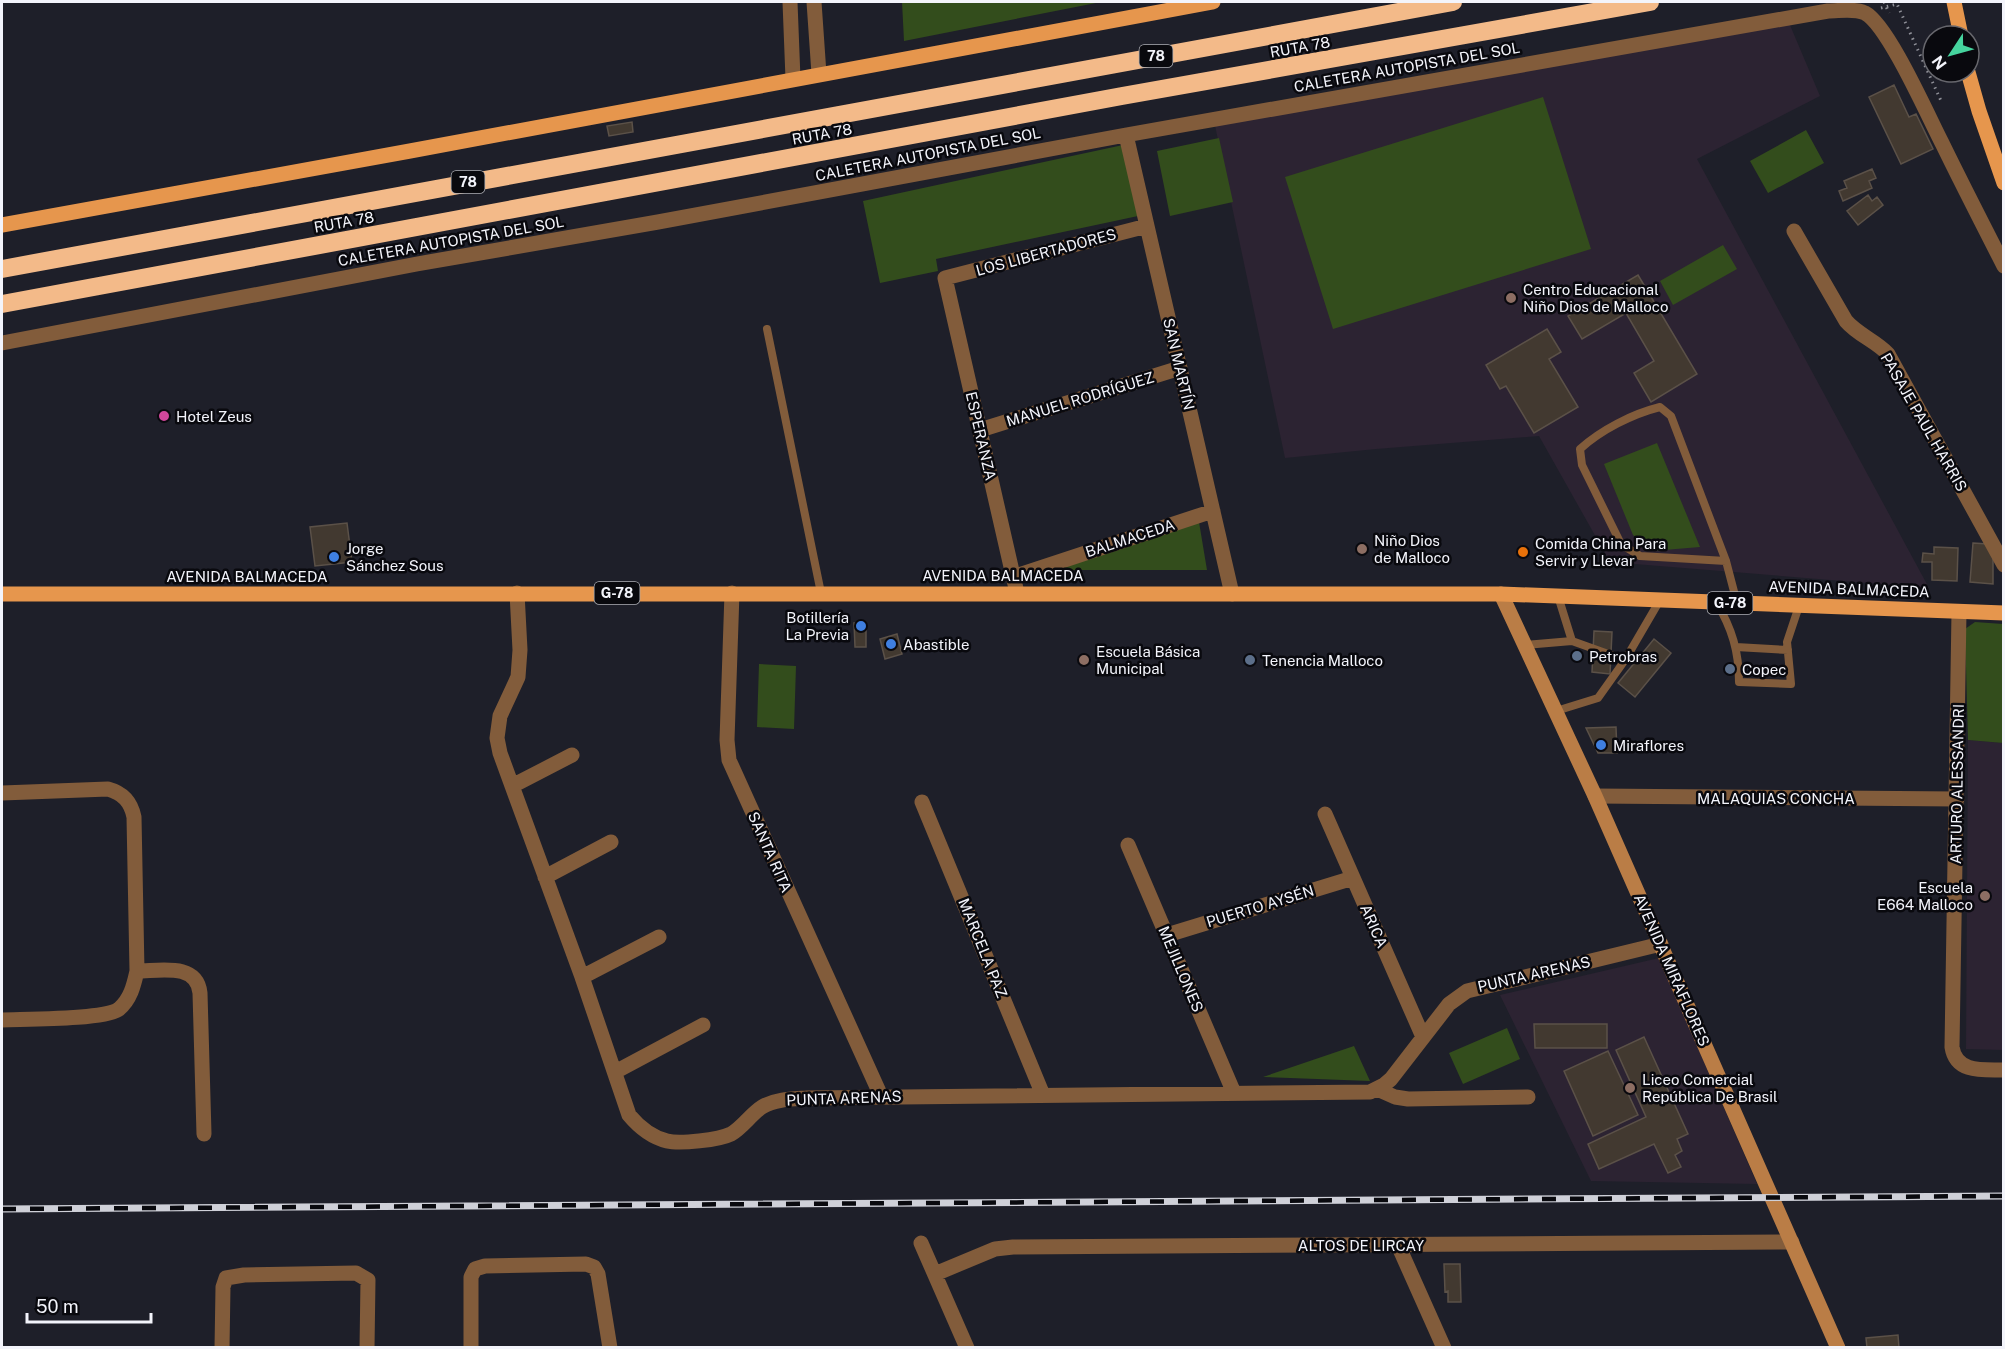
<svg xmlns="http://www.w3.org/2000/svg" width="2005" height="1349" font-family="'Public Sans',sans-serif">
<rect width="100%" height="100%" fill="#1e1f29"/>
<path fill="#2c2332" d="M1787 18 1820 96 1697 159 1929 588 1610 562 1539 436 1376 449 1285 458 1213 116Z
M1968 740 2003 743 2004 1050 1966 1049Z
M1659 958 1757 1184 1591 1181 1500 995Z"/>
<path fill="#334d1c" d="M902 2H1101L904 41Z
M1543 97 1591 249 1333 329 1285 177Z
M1806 130 1824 163 1768 193 1750 161Z
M1219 138 1233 202 1170 216 1157 151Z
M1123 145 1138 216 936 259 938 271 880 283 863 201Z
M1723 245 1737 269 1673 305 1660 281Z
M1657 443 1700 547 1652 551 1633 535 1604 464Z
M1199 522 1207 570H1052Z
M1975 622 2003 624V743L1968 740 1965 629Z
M759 664 796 666 794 729 757 727Z
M1507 1028 1520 1059 1463 1084 1449 1053Z
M1354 1046 1370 1081 1263 1077Z"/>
<path fill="#423930" stroke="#5b5148" stroke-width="1.5" d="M1894 85 1909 117 1916 114 1933 149 1901 164 1869 97Z
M632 122 633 132 609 136 607 126Z
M1872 169 1876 178 1869 181 1872 188 1843 201 1839 191 1847 188 1844 181Z
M1868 195 1872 201 1877 197 1883 205 1858 225 1847 211Z
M1638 275 1697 374 1651 402 1634 373 1654 361 1626 313 1582 339 1568 316Z
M1547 329 1561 352 1549 359 1578 407 1534 433 1506 386 1500 389 1486 365Z
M347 523 352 562 315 566 310 527Z
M1973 543 1988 544 1993 551V584L1970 582Z
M1934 547 1958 548 1957 581 1932 580V562H1922L1923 553 1934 554Z
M854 623H866V647H855Z
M1594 631 1612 632 1610 674 1592 672Z
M897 634 902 654 885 659 880 639Z
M1654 639 1671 653 1635 697 1618 683Z
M1616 727 1617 753H1598L1586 728Z
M1534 1024H1607V1048H1535Z
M1644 1037 1688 1134 1677 1139 1682 1151 1675 1155 1681 1167 1668 1173 1654 1144 1599 1169 1588 1144 1646 1117 1616 1050Z
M1608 1051 1638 1115 1593 1136 1564 1071Z
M1444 1264H1460L1461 1302H1448V1291L1445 1292Z
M1898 1335 1899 1348H1867L1866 1338Z"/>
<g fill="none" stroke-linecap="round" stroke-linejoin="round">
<path stroke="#8f9098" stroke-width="3" stroke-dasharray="1.5 4.5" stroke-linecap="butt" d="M1884 2 1889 13
M1881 8 1897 4 1942 103"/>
<path stroke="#825c3b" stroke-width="8" d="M767 329 821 593
M1726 561 1640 556 1621 544 1582 465 1580 449C1601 430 1632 414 1660 407L1671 416 1726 561 1737 603
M1558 596 1572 641 1625 660
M1716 602C1732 628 1739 652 1739 682L1791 684 1787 642 1799 606
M1525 645 1572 641
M1736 647 1788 650
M1556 711 1598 698 1625 660 1660 600"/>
<path stroke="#825c3b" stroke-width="15" d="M790 2 793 79
M814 2 819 74
M1126 135 1232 594
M1794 231 1846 321C1858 335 1876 341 1888 354L2004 565
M2 343 417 264 658 222 1126 135 1828 11C1840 11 1854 8 1865 13 1888 25 1928 116 1942 143 1962 184 1983 225 2004 266
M980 430 1180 368
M1013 577 1213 511
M517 593 520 650 518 677 500 716 497 738 500 753 582 977 629 1115C639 1127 651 1137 667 1141 680 1144 719 1140 731 1134 743 1127 751 1114 762 1107 775 1099 793 1099 807 1098L1370 1092 1384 1085 1391 1079 1449 1004 1467 991 1661 944
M732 593 727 740 729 760 881 1096
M1017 593 945 278 1147 226
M1959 612 1952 1047C1956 1073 1982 1070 2004 1070
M512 786 572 755
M2 793 108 789C123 793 131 802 134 817L137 971C134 984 131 999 119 1009 105 1020 24 1019 2 1020
M1595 796 1957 799
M922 802 1043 1095
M1325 814 1423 1037
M1128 845 1234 1093
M545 877 611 842
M1167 935 1353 878
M137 971C159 971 197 962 200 993L204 1134
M582 977 659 937
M615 1072 703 1025
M1377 1089 1395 1097 1408 1099 1528 1097
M921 1243 967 1348
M1398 1245 1444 1348
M935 1274 995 1249 1013 1247 1792 1242
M222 1348 223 1287 226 1278 244 1275 356 1273 368 1280 367 1348
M471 1348V1277L475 1269 485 1266 586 1264 594 1267 598 1274 610 1348"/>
<path stroke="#ba7d46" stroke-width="15" d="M1501 594 1595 796 1838 1348"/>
<path stroke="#e6964d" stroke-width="15" d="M1954 2 1961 36
M1968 72 1979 111 2004 183
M2 225 410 151 1213 2
M2 594H1501L2004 613"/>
<path stroke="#f3ba89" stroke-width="18" d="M2 269 1453 2
M2 304 1122 96 1650 2"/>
<g stroke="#cfd0d8" stroke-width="7">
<path id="rail" d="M2 1209 2004 1196"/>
</g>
<use href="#rail" stroke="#09090e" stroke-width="4.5" stroke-dasharray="14" stroke-linecap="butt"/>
</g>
<g fill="#8d6e63" stroke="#09090e" stroke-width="2">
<circle cx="1511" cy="298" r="6"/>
<circle cx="1362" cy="549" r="6"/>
<circle cx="1084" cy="660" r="6"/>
<circle cx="1985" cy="896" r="6"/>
<circle cx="1630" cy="1088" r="6"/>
</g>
<circle fill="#d1479c" stroke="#09090e" stroke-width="2" cx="164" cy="416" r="6"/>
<circle fill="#e8710a" stroke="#09090e" stroke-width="2" cx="1523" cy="552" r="6"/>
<g fill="#3f7fe0" stroke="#09090e" stroke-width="2">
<circle cx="334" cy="557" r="6"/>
<circle cx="861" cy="626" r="6"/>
<circle cx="891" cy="644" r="6"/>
<circle cx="1601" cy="745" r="6"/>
</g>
<g fill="#5c6f8a" stroke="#09090e" stroke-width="2">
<circle cx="1577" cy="656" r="6"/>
<circle cx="1250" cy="660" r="6"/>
<circle cx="1730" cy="669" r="6"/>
</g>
<g text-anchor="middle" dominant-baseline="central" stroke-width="5" stroke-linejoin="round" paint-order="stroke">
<g fill="#09090e" stroke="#adaeb4" stroke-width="1.5">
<rect x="1139.5" y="45" width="33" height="22" rx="4.5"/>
<rect x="451.5" y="171" width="33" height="22" rx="4.5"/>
<rect x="594.5" y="582" width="45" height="22" rx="4.5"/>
<rect x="1707.5" y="592" width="45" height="22" rx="4.5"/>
</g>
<g font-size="14" font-weight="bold" fill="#f3f4fb">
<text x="1156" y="56">78</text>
<text x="468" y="182">78</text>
<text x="617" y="593">G-78</text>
<text x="1730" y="603">G-78</text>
</g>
<g font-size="15" fill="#f3f4fb" stroke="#09090e">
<text transform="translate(1300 47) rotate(-10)">RUTA 78</text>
<text transform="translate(1407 67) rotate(-10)">CALETERA AUTOPISTA DEL SOL</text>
<text transform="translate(822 134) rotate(-10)">RUTA 78</text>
<text transform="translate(928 154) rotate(-11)">CALETERA AUTOPISTA DEL SOL</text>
<text transform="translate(344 222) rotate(-10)">RUTA 78</text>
<text transform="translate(451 241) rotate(-10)">CALETERA AUTOPISTA DEL SOL</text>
<text transform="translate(1046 252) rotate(-15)">LOS LIBERTADORES</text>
<text transform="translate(1179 364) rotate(77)">SAN MARTÍN</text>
<text transform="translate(1080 399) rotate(-17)">MANUEL RODRÍGUEZ</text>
<text transform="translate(1924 422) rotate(60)">PASAJE PAUL HARRIS</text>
<text transform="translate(981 436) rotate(77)">ESPERANZA</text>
<text transform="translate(1130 538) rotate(-18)">BALMACEDA</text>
<text x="1003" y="575">AVENIDA BALMACEDA</text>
<text x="247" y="576">AVENIDA BALMACEDA</text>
<text transform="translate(1849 589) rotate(2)">AVENIDA BALMACEDA</text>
<text transform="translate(1957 784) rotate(-89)">ARTURO ALESSANDRI</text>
<text x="1776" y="798">MALAQUIAS CONCHA</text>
<text transform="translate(770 852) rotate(66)">SANTA RITA</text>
<text transform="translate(1260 906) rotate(-17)">PUERTO AYSÉN</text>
<text transform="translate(1374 926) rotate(66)">ARICA</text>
<text transform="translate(983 948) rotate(68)">MARCELA PAZ</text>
<text transform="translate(1181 969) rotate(67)">MEJILLONES</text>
<text transform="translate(1672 970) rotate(66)">AVENIDA MIRAFLORES</text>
<text transform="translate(1534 974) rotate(-13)">PUNTA ARENAS</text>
<text transform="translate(844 1098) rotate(-2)">PUNTA ARENAS</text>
<text x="1361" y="1245">ALTOS DE LIRCAY</text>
</g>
<g font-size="15" fill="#f3f4fb" stroke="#09090e" text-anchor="start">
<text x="1523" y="289">Centro Educacional<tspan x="1523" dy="17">Niño Dios de Malloco</tspan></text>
<text x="176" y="416">Hotel Zeus</text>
<text x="1374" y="540">Niño Dios<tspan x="1374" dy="17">de Malloco</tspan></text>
<text x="1535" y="543">Comida China Para<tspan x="1535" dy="17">Servir y Llevar</tspan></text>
<text x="346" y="548">Jorge<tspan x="346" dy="17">Sánchez Sous</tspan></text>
<text x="849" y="617" text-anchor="end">Botillería<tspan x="849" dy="17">La Previa</tspan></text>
<text x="903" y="644">Abastible</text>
<text x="1096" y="651">Escuela Básica<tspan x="1096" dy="17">Municipal</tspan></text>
<text x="1589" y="656">Petrobras</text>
<text x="1262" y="660">Tenencia Malloco</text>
<text x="1742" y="669">Copec</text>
<text x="1613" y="745">Miraflores</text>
<text x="1973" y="887" text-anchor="end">Escuela<tspan x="1973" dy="17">E664 Malloco</tspan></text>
<text x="1642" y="1079">Liceo Comercial<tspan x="1642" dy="17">República De Brasil</tspan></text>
</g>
</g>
<rect width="2005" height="1349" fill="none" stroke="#f3f4fb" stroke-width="6"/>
<g transform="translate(1951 54) rotate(234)"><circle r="28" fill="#09090e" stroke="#67676d" stroke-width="1.5"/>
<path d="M0-4.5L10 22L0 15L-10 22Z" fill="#46d49e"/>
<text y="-9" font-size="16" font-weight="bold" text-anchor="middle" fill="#f3f4fb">N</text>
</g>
<path d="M27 1313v9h124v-9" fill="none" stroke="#f3f4fb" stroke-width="3"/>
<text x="36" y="1313" font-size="18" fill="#f3f4fb" stroke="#09090e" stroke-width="4.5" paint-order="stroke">50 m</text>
</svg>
